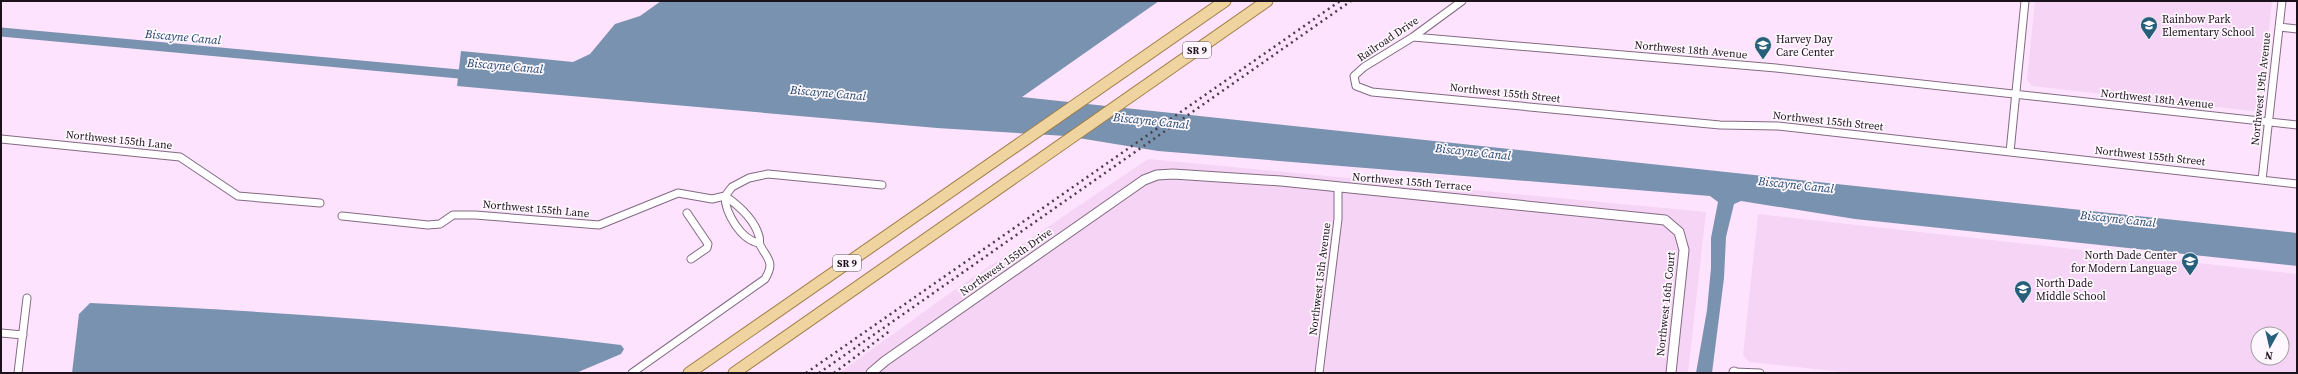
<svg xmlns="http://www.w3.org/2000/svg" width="2298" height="374" font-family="'Source Serif 4',serif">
<rect width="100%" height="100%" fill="#fee3fe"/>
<path fill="#f6d4f5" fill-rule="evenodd" d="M2035 1H2272L2261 105 2257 110 2252 111 2032 86 2027 80Z
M1148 159 1706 212 1688 373H839L950 293Z
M1758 214 2297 274V373H1853L1749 362 1743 355ZM2258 334H2282V358H2258Z"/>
<path fill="#7992af" d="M661 1H1159L1022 97 2297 233V266L1855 219 1741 201 1734 204 1726 237 1724 278 1712 373H1696L1707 310 1711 268V238L1718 202 1710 196 1158 151 1066 136 937 128 457 86 461 51 573 62 590 54 615 24 640 16Z
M90 303C268 311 445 323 621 345L624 349 621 354 576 373H72L79 314Z"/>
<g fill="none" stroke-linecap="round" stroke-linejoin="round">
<path stroke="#7992af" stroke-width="9" d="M1 32 470 75"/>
<g stroke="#826a82" stroke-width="9">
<path id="street" d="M1462 1 1413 37 1364 67 1354 76 1356 86 1372 92 1720 125 1778 126 2297 184
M2279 27 2297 29
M1413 37 1776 68 2297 125
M1 139 180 157 238 196 320 203
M2010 152 2025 1
M2262 180 2282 1
M725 196C725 213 741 240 759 243
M687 213 708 244 707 248 691 259
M342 216 428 225 440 224 453 215H475L599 225 678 193 712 199 725 196 732 187 749 178 768 174 882 185
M1 333 23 335
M1734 372 1760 373
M18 373 27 298
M632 373 765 279C775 262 768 260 760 245 759 242 760 239 759 236 754 219 738 205 725 196
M1319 373 1338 219V187"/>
</g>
<g stroke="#826a82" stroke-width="11">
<path id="secondary" d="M871 373 885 361 1144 180 1157 175 1173 174 1281 181 1665 220 1679 232 1684 250 1671 373
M1734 373V372"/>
</g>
<g stroke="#9f7d47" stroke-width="13">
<path id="primary" d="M689 373 1225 1
M734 373 1267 1"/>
</g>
<use href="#street" stroke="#fff" stroke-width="7"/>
<use href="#secondary" stroke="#fff" stroke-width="9"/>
<use href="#primary" stroke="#f0d49f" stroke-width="11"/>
<path stroke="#4b3e4b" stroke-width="2.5" stroke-dasharray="2 4" stroke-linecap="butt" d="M806 373 1340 1
M819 373 1351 1
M834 373 891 330"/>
</g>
<defs>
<g id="school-pin" transform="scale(0.9)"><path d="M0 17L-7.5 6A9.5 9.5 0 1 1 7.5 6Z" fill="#275e79" stroke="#fef8fe"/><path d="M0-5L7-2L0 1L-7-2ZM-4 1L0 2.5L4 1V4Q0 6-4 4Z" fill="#fff"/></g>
</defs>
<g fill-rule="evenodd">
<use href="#school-pin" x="2149" y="25"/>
<use href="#school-pin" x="1763" y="45"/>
<use href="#school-pin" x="2190" y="261"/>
<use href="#school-pin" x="2023" y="289"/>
</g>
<g text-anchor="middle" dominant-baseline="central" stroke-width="3.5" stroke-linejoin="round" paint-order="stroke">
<g fill="#fef8fe" stroke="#5f575f" stroke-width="1">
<rect x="1183" y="42" width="28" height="16" rx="3"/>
<rect x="833" y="255" width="28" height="16" rx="3"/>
</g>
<g font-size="10" font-weight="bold" fill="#1b121b">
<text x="1197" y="50">SR 9</text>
<text x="847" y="263">SR 9</text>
</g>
<g font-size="11" fill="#1b121b" stroke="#fef8fe" text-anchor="start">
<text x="2162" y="19">Rainbow Park<tspan x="2162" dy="13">Elementary School</tspan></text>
<text x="1776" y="39">Harvey Day<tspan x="1776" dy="13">Care Center</tspan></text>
<text x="2177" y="255" text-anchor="end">North Dade Center<tspan x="2177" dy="13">for Modern Language</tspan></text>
<text x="2036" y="283">North Dade<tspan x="2036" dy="13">Middle School</tspan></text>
</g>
<g font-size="11" fill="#1b121b" stroke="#fef8fe">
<text transform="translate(1388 39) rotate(-34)">Railroad Drive</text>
<text transform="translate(1691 50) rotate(5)">Northwest 18th Avenue</text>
<text transform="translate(2261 89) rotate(-84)">Northwest 19th Avenue</text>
<text transform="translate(1505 93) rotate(6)">Northwest 155th Street</text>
<text transform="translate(2157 99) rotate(6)">Northwest 18th Avenue</text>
<text transform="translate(1828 121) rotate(6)">Northwest 155th Street</text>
<text transform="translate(119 140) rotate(6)">Northwest 155th Lane</text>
<text transform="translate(2150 156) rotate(6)">Northwest 155th Street</text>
<text transform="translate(1412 182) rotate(5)">Northwest 155th Terrace</text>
<text transform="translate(536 209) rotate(5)">Northwest 155th Lane</text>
<text transform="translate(1006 262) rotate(-35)">Northwest 155th Drive</text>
<text transform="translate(1320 279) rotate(-83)">Northwest 15th Avenue</text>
<text transform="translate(1666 304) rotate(-84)">Northwest 16th Court</text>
</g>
<g font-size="12" font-style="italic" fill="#1d446c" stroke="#fef8fe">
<text transform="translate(183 37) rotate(5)">Biscayne Canal</text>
<text transform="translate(505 66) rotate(5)">Biscayne Canal</text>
<text transform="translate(828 93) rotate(5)">Biscayne Canal</text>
<text transform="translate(1151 121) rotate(6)">Biscayne Canal</text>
<text transform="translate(1473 152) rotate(6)">Biscayne Canal</text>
<text transform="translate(1796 185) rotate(6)">Biscayne Canal</text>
<text transform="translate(2118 219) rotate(6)">Biscayne Canal</text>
</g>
</g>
<rect width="2298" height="374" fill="none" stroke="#1b121b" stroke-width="4"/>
<g transform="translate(2270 346) rotate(188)"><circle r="19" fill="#fef8fe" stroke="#a39ca3"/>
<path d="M0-3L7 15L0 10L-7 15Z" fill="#275e79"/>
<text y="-6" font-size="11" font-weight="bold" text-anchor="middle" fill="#1b121b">N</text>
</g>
</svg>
